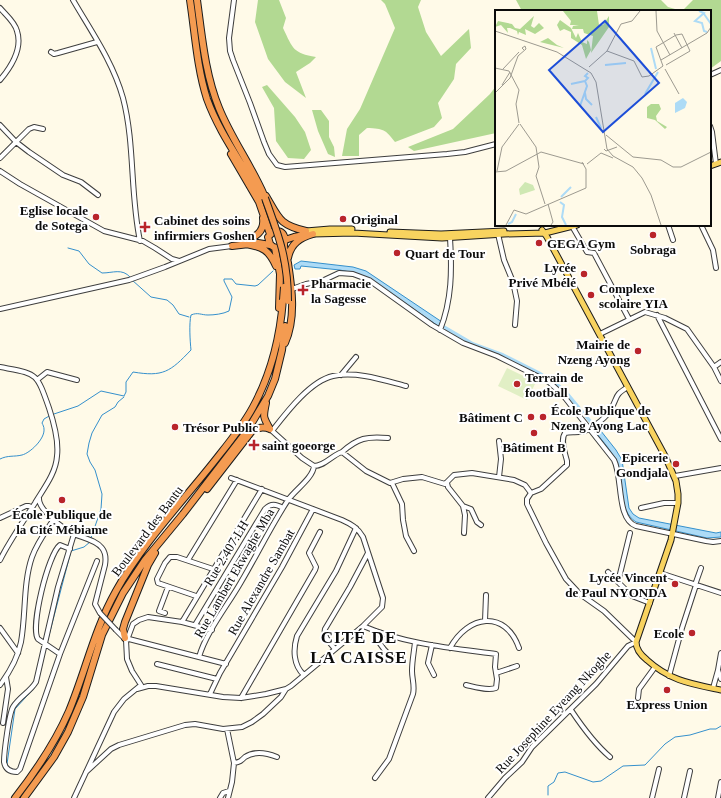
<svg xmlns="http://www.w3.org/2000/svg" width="721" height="798" font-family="'Times New Roman',serif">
<rect width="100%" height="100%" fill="#fffae8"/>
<path fill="#cfe8b3" d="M193 0H195L216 109 225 129 240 154 239 155C227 137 216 118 209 97 199 66 197 32 193 0Z"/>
<path fill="#b2d992" d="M258 0H279L286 18 283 28C293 49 293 53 316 57L310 63 296 72 306 98 285 82 268 59 255 22Z
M381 0H421L418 7 426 32 441 56 469 29 471 48 456 64 454 79 438 103 442 118 434 127 395 142C385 129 384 129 367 128L359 135V156H342L347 129 360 109 395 28 385 4Z
M516 0H661L668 7 682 11H522Z
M693 0H721V61L710 69V11H682Z
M267 85 295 117 305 132 311 150 304 159 288 158 276 141 274 108 262 87Z
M496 86V133L414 151 408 147 453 129 490 94Z
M312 110H321L329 121V137L334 147 335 157 328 154 318 131Z"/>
<path fill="#e1efc5" d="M507 368 536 382 527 400 498 386Z"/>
<path fill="#addbf6" stroke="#3590cc" d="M301 261 353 267 366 271 442 322 441 328 376 283 359 274 340 270 301 266 300 269H295L294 265Z
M597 426 616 450 622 460 629 508 633 514 639 518 716 533 721 532V537L707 538 636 522C618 511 622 477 615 459 611 450 599 437 593 429Z"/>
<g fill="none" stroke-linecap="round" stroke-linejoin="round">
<path stroke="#3590cc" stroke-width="1" d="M68 248 79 251 89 264 102 273C113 273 122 268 130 277
M132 280 151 297 167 300 173 305 179 314 189 317
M54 414 78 406 101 391 124 396 126 392V382L133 372C163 377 170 372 191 350 190 341 189 323 191 315 198 312 201 315 208 315 214 315 223 314 229 311L232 297 224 281V279H232L236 284 255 286 258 285 273 271
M0 459C8 455 14 457 22 455 30 453 45 439 44 429 44 427 43 425 42 423L44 419 51 415
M91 538 101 509 102 494 95 470 90 462 87 454 89 443 92 433 102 415 115 407 118 402 124 397
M47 643 71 551 84 547 90 542
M39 677 46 647
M7 764 15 709 36 686
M548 795V786L554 782 558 773 565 772 593 782 601 781 623 766 645 765 665 744 675 737 690 735 710 729H716L721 726"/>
<path stroke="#addbf6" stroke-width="3.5" d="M444 327 473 344 503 355 539 373 556 384 565 391 595 427"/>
<g stroke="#3e3e3e" stroke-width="6">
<path id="minor" d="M73 0C91 31 113 62 123 98 135 144 130 194 140 241
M234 0 229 38 230 51 233 60 250 103 264 142 269 154 277 165 285 167 447 154 465 152 496 144
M0 8C6 15 15 22 17 31 23 49 11 67 0 80
M51 52 54 54 58 53 97 42
M710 75 721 70
M0 125 16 142 29 152 63 175 81 182 98 195
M710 126 712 132 716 164
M0 158 29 129 34 127 43 129
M0 171 20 184 104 231 143 241 155 248 172 259 179 261
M668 225 673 240
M701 225 713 250 716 268
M572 226 587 252 594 253 595 255 629 319
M498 234 504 260 513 282 517 301 515 325
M292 289 306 284 322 281 339 273 353 274 369 280 432 325 463 343 497 356 549 382 562 394 614 460C623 477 616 519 636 526L706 541 713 542 721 541
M0 309 129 280 165 267 209 249 232 246
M657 315 721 439
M440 330C452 300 452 270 450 238
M600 334 645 312 665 318 687 329 714 367 721 381
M0 367C37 374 36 371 49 408 54 423 59 440 57 456 56 473 44 488 35 503 23 522 10 540 0 560
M714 367 721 362
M341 375 356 357
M37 380 47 372 77 380
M270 429 302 458 314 466C325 466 332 455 342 452L366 471 390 483 403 479 422 477 445 484 454 475 472 473 514 480 525 485 531 493
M272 431C286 413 310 381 333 376 357 371 383 380 406 386
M342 452C358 438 367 436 388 438
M675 476 721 468
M499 477 501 459 499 441
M392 483 402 504 403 520 406 536 414 551
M447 483 448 487 463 506 471 509 477 522 481 525
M531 493 541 489 567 465V461C565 453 560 440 565 433 572 431 580 434 587 430 595 426 607 417 611 409 618 397 614 395 628 387
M39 498C38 510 64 529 74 534 83 538 96 540 102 548 106 553 106 559 105 565L95 604 100 613
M463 506 465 515 464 533
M641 508 664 503H678
M0 518 26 506H29L32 508
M74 534 58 587 36 682C30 692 19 697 13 707 9 714 4 752 4 762 5 768 9 772 17 772L20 769 60 654 97 561
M188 560 237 480
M608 572 632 596 650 603
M660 573 721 593
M618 582 630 533
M695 585 701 568
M196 596 158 583 157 579 165 563 170 557H177L213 569
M165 613 159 611 168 587
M485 621 486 595
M182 622 262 489
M195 625 265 509C271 503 276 504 283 508
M363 626C405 644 451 648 496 654L495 667 497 679 496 688C487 691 475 687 466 685
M0 628 18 653
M376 631 375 635C380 646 387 654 397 661
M125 638 226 664
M127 640 133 624 139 620 148 617 182 622 212 630
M432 645 428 663 434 675
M450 648C468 615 505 609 519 648
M335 649C330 643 323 636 325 629L350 587 368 553
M60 654 38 639C30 628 48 554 60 545L70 549
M199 657C206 632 228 605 241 582 257 555 271 526 288 500 295 490 313 478 314 466
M157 664 217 679
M718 670 721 679
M496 673 517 666
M304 675C293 665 293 649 297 636L336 571 356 528
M669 676 682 628 696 585
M0 685C9 673 18 657 21 642 26 614 23 583 32 557 37 543 46 531 54 519
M713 688 718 670 721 653
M137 689 148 686H156L223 697 241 698 266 694 286 689 291 686 363 626 382 607 383 598 363 537C358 528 351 524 342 520L231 478
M210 694 220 673 282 567 313 509
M241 698 315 570 316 567 309 553 320 532
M638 698 639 689 655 667
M571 710C581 725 597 746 610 757
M3 723 8 689 6 677
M227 729 234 763 232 782 228 798
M234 763C240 762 241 761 245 757 254 751 267 753 277 757
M86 772 111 749 119 745 185 725 195 724 223 729 242 727 252 722 263 714 281 697 286 689
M375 778 389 759 413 694C415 686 412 679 412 671 412 661 414 652 415 642
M74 798 114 712 124 699 141 685 132 671 127 659 126 640 116 630
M220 798 223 793 229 791
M488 798 505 778 522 762 532 747 596 684 628 646 636 642 604 611 580 594 566 579 546 543 527 504V499L531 493
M652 798 659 769
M684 798 690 771
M718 798 721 782"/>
</g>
<g stroke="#1c1c1c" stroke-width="7">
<path id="major" d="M710 166 721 162
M542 230 547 237 665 456 676 481 678 494V503L671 540 636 642C636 650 642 656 647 660 670 681 692 684 721 690
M306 231 330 229H352
M390 232 441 234 504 231
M313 234 353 233 442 238 504 234 545 233 577 225"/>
</g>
<g stroke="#1c1c1c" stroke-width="8">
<path id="highway" d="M190 0C195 33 197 68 207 99 220 135 244 165 261 198
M197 0C202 36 205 74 219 108 231 138 251 165 264 195
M231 154 259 202 270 234
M266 196C279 218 279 225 306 231
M285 240 294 237 304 235
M244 242C255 237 265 232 263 218
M246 244C263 247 269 250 276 266
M284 244C280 249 274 249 270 244L268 237 274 231C278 231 282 231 284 236 286 239 284 241 284 245 284 250 287 257 288 263 292 289 296 318 285 343
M232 246 258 243 270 245
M275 248 280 274 279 308
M288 258C291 243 300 238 313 234
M266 403C263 417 263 417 270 429
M207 489 252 431C258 427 263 426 270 429
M125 638 123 629 125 622 148 565 155 553
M15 798C36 771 55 743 69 711 86 670 94 630 116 591 143 542 186 498 220 454 232 439 244 424 253 407 271 374 280 338 283 300
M24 798 54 757 68 732 83 697 102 635 123 593 145 560 183 514 247 431 268 396 275 379 282 350 285 326"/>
</g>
<use href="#minor" stroke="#fff" stroke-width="4"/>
<use href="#major" stroke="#f8d35f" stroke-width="5"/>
<use href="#highway" stroke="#f49b51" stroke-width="6"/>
<g stroke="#3e3e3e" stroke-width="6" stroke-linecap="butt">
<path id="minor-bridge" d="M100 613 116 630"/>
</g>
<g stroke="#1c1c1c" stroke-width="8" stroke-linecap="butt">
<path id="highway-bridge" d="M265 198C279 236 288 260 288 301
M283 300 284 287"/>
</g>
<use href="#minor-bridge" stroke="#fff" stroke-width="4"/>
<use href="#highway-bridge" stroke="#f49b51" stroke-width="6"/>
</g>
<g fill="#b9242b" stroke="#fff" stroke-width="1.5">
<circle cx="96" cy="217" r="4"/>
<circle cx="343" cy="219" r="4"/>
<path d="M143 221h4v4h4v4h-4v4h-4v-4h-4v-4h4z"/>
<circle cx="653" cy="235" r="4"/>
<circle cx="539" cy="243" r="4"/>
<circle cx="397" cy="253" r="4"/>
<circle cx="584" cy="274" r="4"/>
<path d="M301 284h4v4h4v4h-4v4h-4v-4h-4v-4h4z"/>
<circle cx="591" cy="295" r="4"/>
<circle cx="638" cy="351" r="4"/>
<circle cx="517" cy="384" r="4"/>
<circle cx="531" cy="417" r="4"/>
<circle cx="543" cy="417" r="4"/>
<circle cx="175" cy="427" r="4"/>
<circle cx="534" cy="433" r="4"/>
<path d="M252 439h4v4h4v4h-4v4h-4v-4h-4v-4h4z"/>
<circle cx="676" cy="464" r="4"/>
<circle cx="62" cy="500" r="4"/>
<circle cx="675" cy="584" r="4"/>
<circle cx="692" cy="633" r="4"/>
<circle cx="667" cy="690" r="4"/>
</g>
<g text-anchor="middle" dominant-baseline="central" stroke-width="4" stroke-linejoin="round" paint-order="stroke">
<g font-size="13" font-weight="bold" fill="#0b0b0b" stroke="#fff" text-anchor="start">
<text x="88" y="210" text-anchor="end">Eglise locale<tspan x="88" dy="15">de Sotega</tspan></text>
<text x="351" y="219">Original</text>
<text x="154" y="220">Cabinet des soins<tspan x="154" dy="15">infirmiers Goshen</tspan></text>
<text x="547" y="243">GEGA Gym</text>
<text x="653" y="249" text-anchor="middle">Sobraga</text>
<text x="405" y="253">Quart de Tour</text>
<text x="576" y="267" text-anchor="end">Lycée<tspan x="576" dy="15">Privé Mbélé</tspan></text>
<text x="311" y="283">Pharmacie<tspan x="311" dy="15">la Sagesse</tspan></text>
<text x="599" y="288">Complexe<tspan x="599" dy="15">scolaire YIA</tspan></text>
<text x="630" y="344" text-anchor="end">Mairie de<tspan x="630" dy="15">Nzeng Ayong</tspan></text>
<text x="525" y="377">Terrain de<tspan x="525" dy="15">football</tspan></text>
<text x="551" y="410">École Publique de<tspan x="551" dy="15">Nzeng Ayong Lac</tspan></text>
<text x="523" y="417" text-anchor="end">Bâtiment C</text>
<text x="183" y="427">Trésor Public</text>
<text x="262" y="445">saint goeorge</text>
<text x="534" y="447" text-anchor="middle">Bâtiment B</text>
<text x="668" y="457" text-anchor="end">Epicerie<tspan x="668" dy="15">Gondjala</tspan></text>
<text x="62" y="514" text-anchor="middle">École Publique de<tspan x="62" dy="15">la Cité Mébiame</tspan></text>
<text x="667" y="577" text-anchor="end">Lycée Vincent<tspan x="667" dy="15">de Paul NYONDA</tspan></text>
<text x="684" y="633" text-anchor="end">Ecole</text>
<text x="667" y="704" text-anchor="middle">Express Union</text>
</g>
<g font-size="13" fill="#0b0b0b" stroke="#fff">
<text transform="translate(147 531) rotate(-53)">Boulevard des Bantu</text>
<text transform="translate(226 553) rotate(-59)">Rue 2.407.LH</text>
<text transform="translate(234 573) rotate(-60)">Rue Lambert Ekwaghe Mba</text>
<text transform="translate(261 582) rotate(-60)">Rue Alexandre Sambat</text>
<text transform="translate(553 712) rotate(-47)">Rue Josephine Eyeang Nkoghe</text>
</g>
<g font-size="17" font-weight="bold" letter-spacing="1" fill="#0b0b0b" stroke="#fff">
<text x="359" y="637">CITÉ DE<tspan x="359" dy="20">LA CAISSE</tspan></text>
</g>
</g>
<g transform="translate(495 10)">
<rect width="216" height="216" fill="#fffae8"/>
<path d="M30 172 38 175 40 180 25 185 24 179Z" fill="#cfe8b3"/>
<path d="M68 1H102L104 15H108L114 6V17L96 43 98 26 89 23 88 19H77L78 16 84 15H75L76 11ZM39 6 36 16 39 18 44 13 49 18 40 24 30 19 31 25 24 22 23 25 22 21 15 18H12L13 23 6 15 0 17 3 11 17 14 20 18 25 19ZM65 10 76 18 81 28 83 23 87 32 92 34V30L94 32 96 40 91 49 87 35 76 28V22L69 19 65 21 62 15ZM53 28 62 35 69 38 45 32ZM156 94H164L166 99 161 106 162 111 172 117 170 119 160 110 152 108V97Z" fill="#b2d992"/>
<path d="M188 88 192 92 190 98 180 103V93Z" fill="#addbf6"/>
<path fill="none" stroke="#addbf6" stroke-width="2" d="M204 1 209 3 200 11 207 13 209 21 212 22M209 4 216 14M156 38 161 59M110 55 131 53M76 74 90 71M90 83 91 89 97 95M150 84 163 62M85 96 92 76 90 71 93 68 90 66 93 63M101 107 106 118M66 187 76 177M65 192 69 195 67 207 71 215M13 214 17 212 21 204"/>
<path fill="none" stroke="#9d9a90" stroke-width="1" d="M161 1 162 21 175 45M0 21 62 42 96 63 101 72 112 139 118 146 138 157 147 168 156 185 166 215M179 23 187 38M112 41 139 51 147 67 154 66 168 56M166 50 212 23 216 17M168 56 161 37 181 25 187 24 195 41 171 55M94 57 112 41 126 14 137 11 145 1M0 58 14 61 24 80 21 94 24 113M8 59 24 42M170 59 184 84M7 75 15 62M0 83 15 68 23 46 31 39 30 36 27 38 29 40M25 114 41 137 44 157 41 166 50 194M111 125 138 147 166 150 178 157H186L216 142M109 139 111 141 122 137M92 154 106 143 118 148M2 161 7 137 24 114M0 162 11 161 46 142 89 154M53 194 58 212 56 215M19 200 31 204 91 178V159L87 152M11 215 19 200"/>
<path fill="#1d4ed8" fill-opacity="0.15" stroke="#1d4ed8" stroke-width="2" d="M110 11 164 73 108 122 54 60Z"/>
<rect width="216" height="216" fill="none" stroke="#0b0b0b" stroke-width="2"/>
</g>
</svg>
